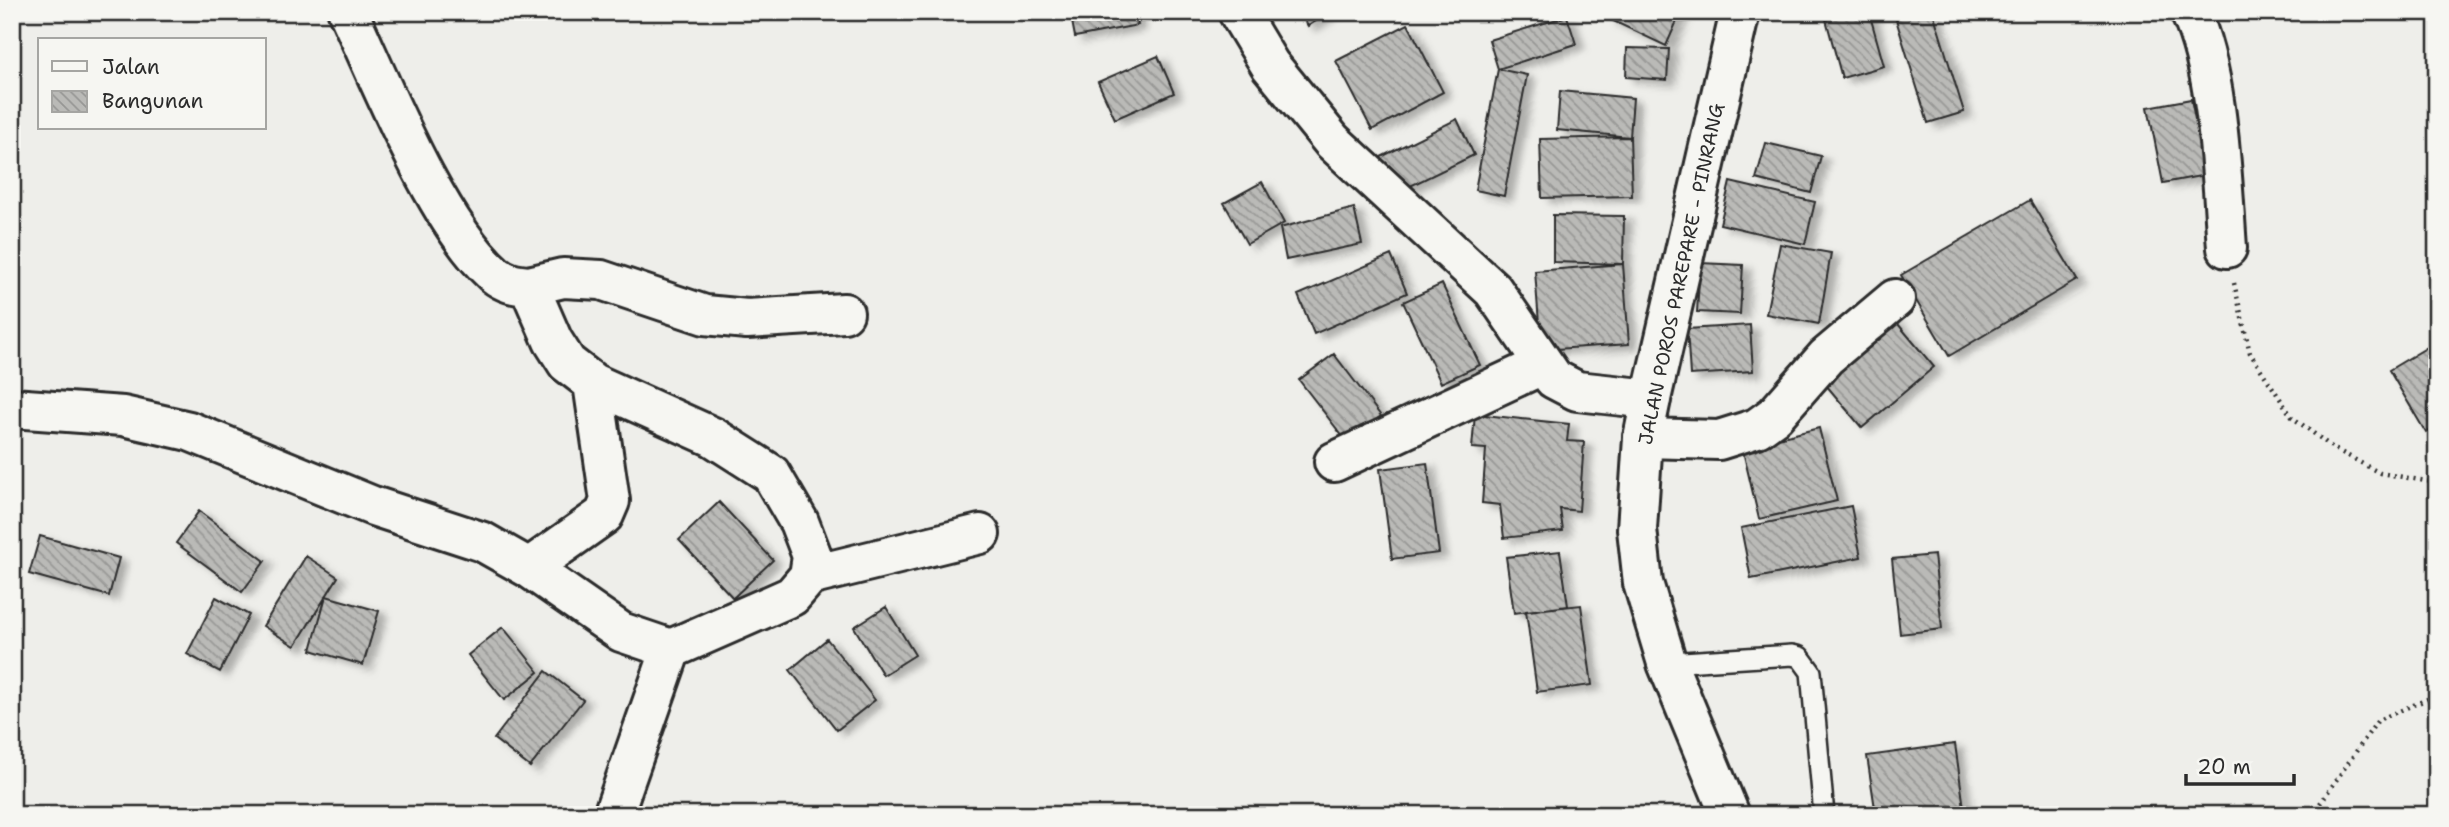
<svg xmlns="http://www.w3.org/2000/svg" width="2449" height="827" font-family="'Shantell Sans',sans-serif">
<defs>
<pattern id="building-back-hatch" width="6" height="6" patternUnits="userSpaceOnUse" patternTransform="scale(1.75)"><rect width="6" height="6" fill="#babab7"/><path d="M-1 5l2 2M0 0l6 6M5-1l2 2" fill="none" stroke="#979795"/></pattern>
<filter id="shadow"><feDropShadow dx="8" dy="4.5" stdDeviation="3.5" flood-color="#0004"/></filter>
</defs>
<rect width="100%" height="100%" fill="#eeeeea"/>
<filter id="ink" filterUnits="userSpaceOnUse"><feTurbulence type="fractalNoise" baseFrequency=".0143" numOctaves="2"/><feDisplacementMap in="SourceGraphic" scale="14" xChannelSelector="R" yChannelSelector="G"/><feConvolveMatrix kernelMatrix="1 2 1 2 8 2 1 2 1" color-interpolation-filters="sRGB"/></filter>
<g filter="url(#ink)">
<path fill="url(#building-back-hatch)" stroke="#2b2b2b" stroke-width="2" filter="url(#shadow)" d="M1089 12H1135L1138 25 1075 37 1071 16Z
M1299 12H1330L1308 26Z
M1612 12H1681L1666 46 1609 19Z
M1824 12H1869L1884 66 1842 78Z
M1933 12 1964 112 1928 123 1894 13Z
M1567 16 1576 44 1498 69 1489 40Z
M1408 24 1443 92 1372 130 1336 61Z
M1627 48 1669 49 1667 80 1626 77Z
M1158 56 1174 93 1115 119 1098 82Z
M1498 69 1527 75 1504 196 1475 190Z
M1560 91 1633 98 1630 137 1557 130Z
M2191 99 2206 175 2163 183 2148 107Z
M1457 119 1474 155 1392 195 1375 160Z
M1630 137 1632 196 1542 198 1540 139Z
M1766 143 1821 156 1811 193 1756 179Z
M1262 182 1284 223 1247 244 1224 203Z
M1730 182 1815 202 1805 244 1720 224Z
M2030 200 2077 280 1949 356 1901 275Z
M1354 208 1362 244 1286 260 1280 228Z
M1553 215 1624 216 1623 264 1553 262Z
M1780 244 1831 253 1819 324 1766 314Z
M1391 255 1407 293 1314 334 1298 295Z
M1700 263 1743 265 1740 314 1697 312Z
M1623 264 1629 344 1541 350 1535 271Z
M1442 284 1480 365 1441 383 1403 302Z
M1893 318 1934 367 1862 428 1821 379Z
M1750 325 1753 371 1690 375 1687 329Z
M2436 342 2437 427 2426 433 2389 370Z
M1334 354 1381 416 1347 442 1299 380Z
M1475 414 1569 424 1567 441 1584 442 1579 511 1560 509 1563 531 1504 538 1500 505 1482 503 1486 449 1472 448Z
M1819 428 1837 501 1759 519 1742 447Z
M1427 463 1439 553 1392 559 1380 469Z
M719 502 773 560 733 598 679 540Z
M1851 506 1861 557 1751 579 1741 528Z
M199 511 265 561 242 592 176 543Z
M40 536 119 558 109 596 29 574Z
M1560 551 1568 606 1514 613 1506 557Z
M1934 555 1942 629 1900 634 1892 559Z
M306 556 338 577 295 646 263 626Z
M326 596 379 611 363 665 311 650Z
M216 597 249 615 220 672 187 654Z
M1581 605 1592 685 1537 692 1526 611Z
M886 607 915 655 883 675 854 627Z
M503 627 539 672 504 700 468 655Z
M827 639 875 700 837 730 790 670Z
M546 671 583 700 530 767 494 739Z
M1955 744 1965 815H1876L1867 756Z"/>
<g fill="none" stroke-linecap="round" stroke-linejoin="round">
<g stroke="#2b2b2b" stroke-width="24">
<path id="service" d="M1667 663 1792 655 1800 657 1811 672 1824 815"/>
</g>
<g stroke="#2b2b2b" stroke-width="44">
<path id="minor" d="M348 12C382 85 436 222 494 274 505 283 515 285 529 286
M1238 12 1270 65 1332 141 1493 290 1554 379 1577 391 1651 399
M2190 12C2219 72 2222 180 2227 248
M12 408 123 416 189 431 373 506 483 542 529 568 621 632 671 649 792 596 809 576 812 556 799 522 771 474 713 437 593 383 567 363 553 341 529 286 563 278 601 280 705 315 747 319 844 313
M1643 438 1719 440 1757 428 1775 415 1826 357 1895 299
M1334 462 1542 365
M529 568 604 515 610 501 593 383
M809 576 980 534
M613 815 671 649"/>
</g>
<g stroke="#2b2b2b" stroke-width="44">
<path id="trunk" d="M1730 815 1667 663 1643 583 1637 529 1643 438 1651 399 1740 12"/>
</g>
<path stroke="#2b2b2b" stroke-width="4.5" stroke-dasharray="2 5" stroke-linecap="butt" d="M2234 283 2250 353 2292 417 2333 448 2380 473 2437 483
M2312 815 2378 720 2437 695"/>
<use href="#service" stroke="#f6f6f2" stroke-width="19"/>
<use href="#minor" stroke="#f6f6f2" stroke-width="38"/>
<use href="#trunk" stroke="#f6f6f2" stroke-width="38"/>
</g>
</g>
<g text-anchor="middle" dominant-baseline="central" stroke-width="7" stroke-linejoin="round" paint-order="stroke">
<g font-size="19" fill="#2b2b2b" stroke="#f6f6f2">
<text transform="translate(1681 274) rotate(-78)">JALAN POROS PAREPARE - PINRANG</text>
</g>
</g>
<rect width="2449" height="827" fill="none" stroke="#f6f6f2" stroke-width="42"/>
<rect x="21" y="21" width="2407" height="785" fill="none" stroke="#2b2b2b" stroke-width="2.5" filter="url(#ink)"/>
<rect x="38" y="38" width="228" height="91" fill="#f6f6f2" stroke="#a5a5a2" stroke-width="2"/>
<rect x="52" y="61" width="35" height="10" fill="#f6f6f2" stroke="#a5a5a2" stroke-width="2"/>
<text x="102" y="74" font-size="21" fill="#2b2b2b">Jalan</text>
<rect x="52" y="91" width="35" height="21" fill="url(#building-back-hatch)" stroke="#a5a5a2" stroke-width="2"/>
<text x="102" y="108" font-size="21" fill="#2b2b2b">Bangunan</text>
<path d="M2186 774v10h108v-10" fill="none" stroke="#2b2b2b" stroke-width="3.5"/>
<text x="2197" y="774" font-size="21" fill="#2b2b2b" stroke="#f6f6f2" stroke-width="5" paint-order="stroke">20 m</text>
</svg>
